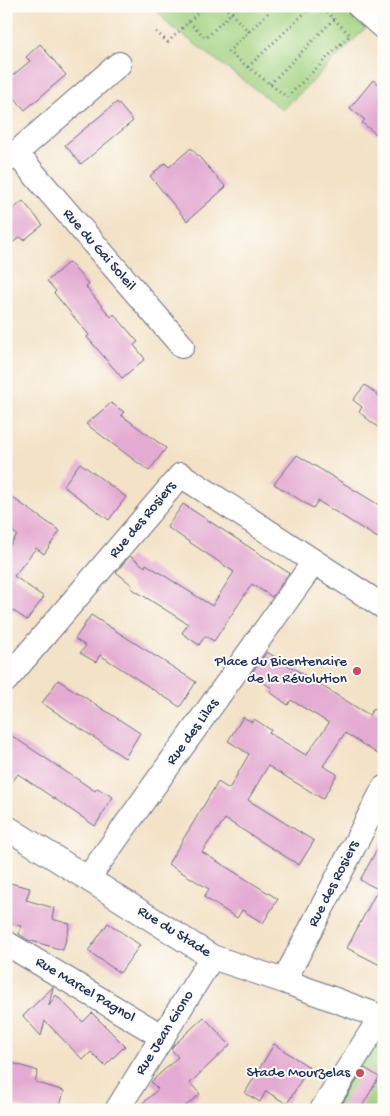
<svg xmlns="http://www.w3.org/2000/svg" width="390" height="1116" font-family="'Gochi Hand',sans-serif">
<rect width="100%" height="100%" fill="#fdfcf7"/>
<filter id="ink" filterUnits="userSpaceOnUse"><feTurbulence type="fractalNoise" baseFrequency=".02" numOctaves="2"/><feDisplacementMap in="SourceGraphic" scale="10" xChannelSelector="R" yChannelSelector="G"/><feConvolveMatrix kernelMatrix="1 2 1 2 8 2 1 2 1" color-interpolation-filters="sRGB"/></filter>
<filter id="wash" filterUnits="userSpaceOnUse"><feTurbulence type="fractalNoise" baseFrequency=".0096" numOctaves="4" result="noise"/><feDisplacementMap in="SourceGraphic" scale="20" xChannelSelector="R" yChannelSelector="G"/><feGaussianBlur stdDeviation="1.12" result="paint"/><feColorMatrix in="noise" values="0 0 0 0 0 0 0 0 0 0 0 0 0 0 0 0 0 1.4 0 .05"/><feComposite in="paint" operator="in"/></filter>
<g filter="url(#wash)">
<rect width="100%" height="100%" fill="#f3e2c6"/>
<path fill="#a3d280" stroke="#5f806f" d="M154 6H343L366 28 283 110 168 24Z
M363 1028 384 1037V1110H315Z"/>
<g id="blocks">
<path fill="#e4abd2" d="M40 44 66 75 25 110 6 88V81L30 61 26 57Z
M373 80 384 89V140L362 123 365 120 350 108Z
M117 102 133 121 81 164 65 145Z
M191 148 226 187 187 221 150 176 165 163 169 167Z
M23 201 43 225 24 240 20 237 6 248V215Z
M69 262 89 285 86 287 111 317 114 314 138 342 134 345 145 359 122 378 87 337 89 335 54 293 56 291 47 281Z
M365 385 384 400V432L359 412 362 407 353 400Z
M111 403 124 412 121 415 166 448 149 471 86 424Z
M297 455 384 508V542L318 501 313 508 274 484Z
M80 463 126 497 109 520 63 486Z
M13 498 60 531 44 554 36 548 14 576 44 597 27 620 6 606V551L17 535 6 526V508Z
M183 504 289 573 272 597 252 584 214 641 205 636 199 645 182 633 188 624 131 588 132 585 116 572 130 556 145 567 146 564 212 606 234 572 167 527Z
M91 615 196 682 180 707 100 655 96 662 80 653 86 646 75 639Z
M267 652 369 715 373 709 384 716V758L345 733 323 766 337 774 323 799 268 766 248 800 314 841 299 865 225 819 202 852 278 899 263 923 242 910 237 918 204 897 209 889 168 864 218 782 229 789 249 754 228 741 243 717 252 722 254 719 271 730 269 733 306 755 329 723 291 700 288 705 270 692 272 688 250 675Z
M58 680 140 733 125 758 42 703Z
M6 732 95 791 97 788 113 797 95 826 18 774 6 790Z
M384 837V967L347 948 378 889 360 880Z
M6 882 30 888 26 900 54 908 52 919 70 924 63 950 28 940 19 934 21 926 6 922Z
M108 923 140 945 120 973 88 951Z
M53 987 49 1006 56 995 83 1022 92 1013 125 1046 105 1066 91 1052 83 1060 45 1021 41 1036 23 1016Z
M204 1017 230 1045 190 1083 200 1094 181 1110H136L158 1089 151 1082 178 1057 171 1049 173 1046Z
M274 1044 309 1067 287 1104 266 1091 260 1102 245 1093Z
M6 1061 38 1071 35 1082 64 1091 59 1110H30L6 1103Z
M365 1068 379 1077 360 1110H338Z"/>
</g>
</g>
<g filter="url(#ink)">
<use href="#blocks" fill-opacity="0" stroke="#676e82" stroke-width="1"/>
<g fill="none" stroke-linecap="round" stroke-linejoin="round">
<g stroke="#676e82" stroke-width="26">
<path id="minor" d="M359 6 384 28
M16 153 119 64
M6 161 16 153 182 346
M6 680 181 475 384 607
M6 827 212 957 284 981 384 1018
M88 878 314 562
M6 943 163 1037
M284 981 384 788
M117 1110 212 957
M322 1110 381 1017"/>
</g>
<path stroke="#676e82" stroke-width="3" stroke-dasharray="1 4" stroke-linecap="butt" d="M224 6 249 32
M275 6 228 52 287 97 350 35 321 6
M189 22 206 38 238 6
M156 32 168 42 205 6
M248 67 312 6
M270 84 334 19"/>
<use href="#minor" stroke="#fff" stroke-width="24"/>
</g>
</g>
<g fill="#d1495b" stroke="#fdfcf7" stroke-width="2">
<circle cx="357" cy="671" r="5"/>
<circle cx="360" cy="1073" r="5"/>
</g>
<g text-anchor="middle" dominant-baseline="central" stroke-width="4" stroke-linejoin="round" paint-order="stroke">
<g font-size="15" fill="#1b2f5e" stroke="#fdfcf7">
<text transform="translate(99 250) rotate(49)">Rue du Gai Soleil</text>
<text transform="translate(143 520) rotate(-50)">Rue des Rosiers</text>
<text transform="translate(193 732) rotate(-54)">Rue des Lilas</text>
<text transform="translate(334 884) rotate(-63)">Rue des Rosiers</text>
<text transform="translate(174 932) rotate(32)">Rue du Stade</text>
<text transform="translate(85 990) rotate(31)">Rue Marcel Pagnol</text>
<text transform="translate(165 1033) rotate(-58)">Rue Jean Giono</text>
</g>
<g font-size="15" fill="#1b2f5e" stroke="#fdfcf7" text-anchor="end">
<text x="347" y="662">Place du Bicentenaire<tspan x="347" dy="17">de la Révolution</tspan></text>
<text x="350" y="1073">Stade Mourzelas</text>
</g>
</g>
<rect width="390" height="1116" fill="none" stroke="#fdfcf7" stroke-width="25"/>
</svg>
